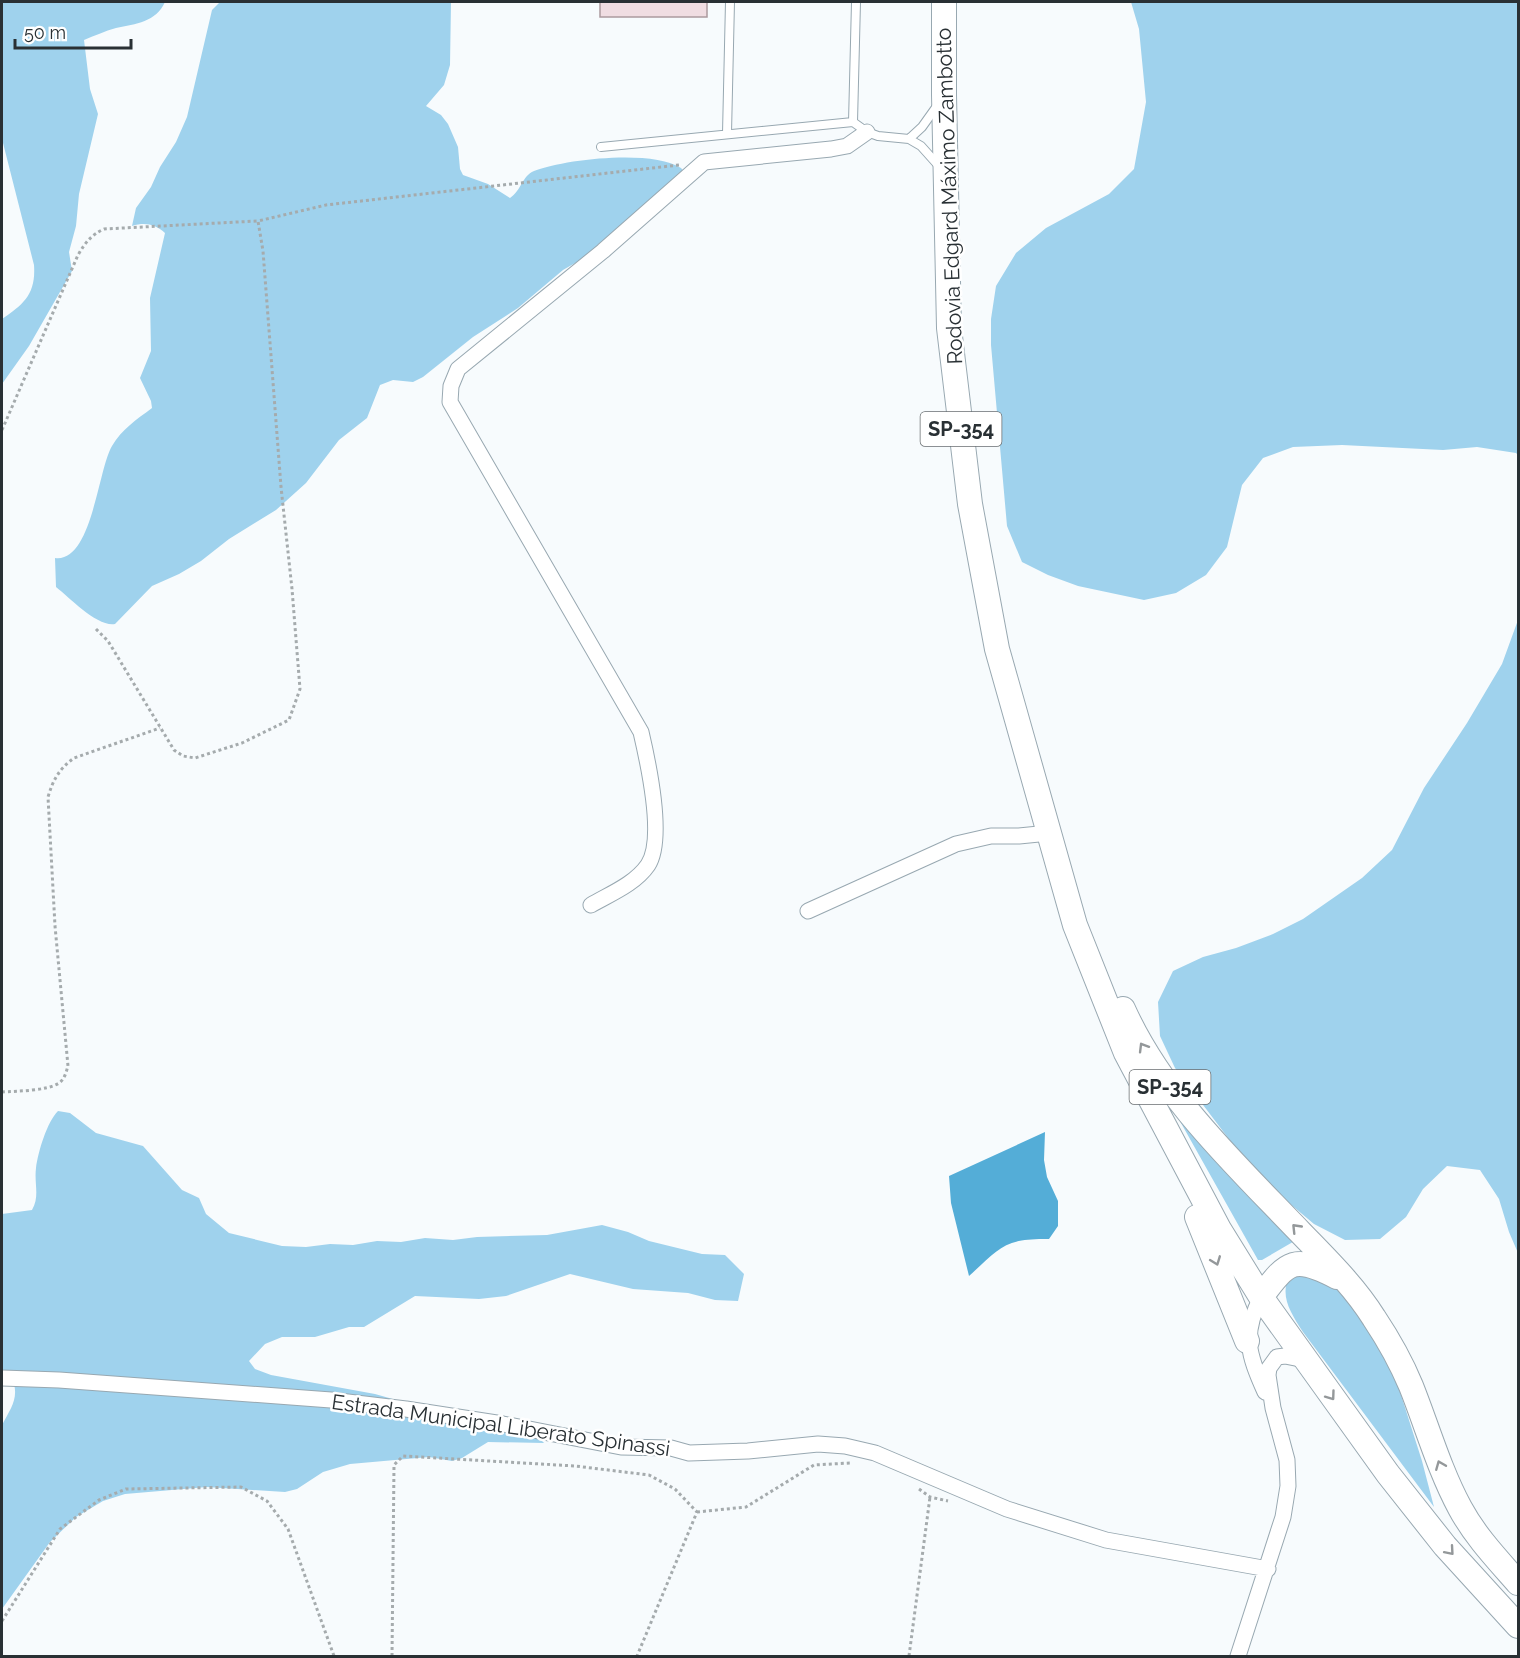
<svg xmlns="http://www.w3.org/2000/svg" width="1520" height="1658" font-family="Raleway,sans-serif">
<rect width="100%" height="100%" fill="#f7fbfd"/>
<path fill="#9fd2ed" d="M2 2H165C156 22 136 24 116 28 105 31 94 36 84 40L90 89 98 114 79 194 76 226 69 252 72 271 29 346 2 384V319C24 304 36 294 34 265L2 139Z
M220 2H451L450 65 444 85 426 106 441 115 448 124 458 147 460 169 463 175 488 184 510 198C521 191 522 176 534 171 564 159 653 149 681 168 684 171 687 175 690 178L603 247 563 270 518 308 473 337 423 377 413 382 393 380 380 385 367 418 339 440 306 483 276 510 229 539 201 561 179 574 152 586 115 624C97 627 70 598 56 587L55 558C92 563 98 469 112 446 122 429 136 420 152 408L151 401 140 378 151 351 150 298 165 233C155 224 145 222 132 226L136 208 151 187 160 167 176 142 187 117 212 10Z
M1131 2H1518V455L1516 453 1477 447 1443 450 1342 445 1293 447 1263 458 1242 485 1227 547 1206 575 1176 593 1144 600 1078 586 1048 575 1022 562 1007 526 991 345V319L996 286 1016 253 1046 228 1109 194 1134 169 1146 102 1139 29Z
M1518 620V1253L1509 1232 1499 1199 1480 1170 1447 1166 1423 1189 1406 1217 1380 1239 1345 1240 1314 1224 1289 1203 1238 1151 1175 1068 1160 1036 1158 1002 1173 971 1203 957 1236 948 1273 934 1303 919 1362 878 1392 850 1424 788 1467 723 1502 664Z
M1172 1107 1298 1239 1262 1260H1258Z
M58 1111 70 1113 96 1133 143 1146 182 1190 199 1198 206 1214 229 1233 282 1246 306 1247 330 1244 353 1245 377 1241 401 1242 425 1238 453 1240 477 1237 547 1235 602 1225 628 1232 649 1241 702 1254 725 1255 744 1274 738 1301 715 1300 688 1293 633 1289 570 1274 506 1296 479 1299 415 1296 364 1327H349L315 1337H282L265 1344 249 1361 255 1369 271 1375 375 1394 435 1411 537 1435 544 1443 488 1442 462 1458 452 1461 429 1457 350 1464 323 1472 297 1489 285 1492 207 1487 125 1494 103 1501 76 1517 50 1542 2 1609V1425C11 1408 20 1397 12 1378L2 1373V1214L32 1210C40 1196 34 1184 36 1168 38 1152 47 1122 58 1111Z
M1292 1269 1322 1274 1365 1319 1395 1376 1422 1461 1434 1507 1303 1332C1289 1310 1278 1294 1292 1269Z"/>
<path fill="#54add7" d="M1045 1132 1044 1160 1047 1177 1058 1201V1226L1049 1239C1004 1238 1000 1248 969 1276L951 1203 949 1176Z"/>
<path fill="#f0dde2" stroke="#ac9a9f" stroke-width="1.5" d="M600 2H707V17H600Z"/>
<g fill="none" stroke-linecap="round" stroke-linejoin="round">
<g stroke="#98a8b1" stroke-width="10">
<path id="lane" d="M853 122 856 2
M727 133 730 2
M909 139 922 127 937 106
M601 147 853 122 867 132 878 136 909 139 921 146 938 165"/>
</g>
<g stroke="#98a8b1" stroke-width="17">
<path id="street" d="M591 905C610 894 635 884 648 865 665 839 648 762 641 732L450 402 451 386 458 369 603 251 704 162 831 149 847 146 867 132
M808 911 956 844 991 836H1019L1049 833
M1261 1297C1242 1335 1248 1354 1265 1392
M2 1378 59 1380 331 1400 406 1409 503 1424 621 1447 671 1448 689 1453 748 1451 818 1444 845 1446 875 1453 1007 1509 1106 1540 1268 1569
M1238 1656 1283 1517 1288 1486 1287 1460 1273 1408 1268 1375 1269 1368 1277 1357 1285 1356 1305 1360"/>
</g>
<g stroke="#98a8b1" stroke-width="26">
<path id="primary" d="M944 2V95L949 328 970 504 997 649 1075 925 1126 1053 1219 1229 1261 1297 1388 1474 1445 1546 1518 1626
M1123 1009C1162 1096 1235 1164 1300 1232 1326 1259 1354 1286 1374 1318 1388 1339 1401 1362 1411 1386 1427 1426 1439 1469 1460 1508 1475 1536 1497 1559 1518 1583
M1197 1217 1247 1341
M1261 1297C1288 1260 1295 1255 1337 1277"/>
</g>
<path stroke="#a5abad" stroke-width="3" stroke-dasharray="3 3" stroke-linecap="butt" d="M2 430 78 255C85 243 91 235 104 229L257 221
M96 629 108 641 174 750 183 756 195 758 242 743 289 720 300 689 292 589 281 487 263 251 258 221 326 205 679 165
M2 1092C17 1091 47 1091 59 1083 65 1079 66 1072 68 1066L55 926 48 797C53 780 59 769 74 758L160 728
M919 1489 930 1497 948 1501
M697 1512 746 1507 814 1465 850 1463
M2 1621 60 1529 99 1500 126 1489 241 1487 267 1501 288 1529 334 1656
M392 1656 394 1465 403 1456 575 1466 649 1475 675 1489 697 1512 637 1656
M909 1656 930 1497"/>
<use href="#lane" stroke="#fff" stroke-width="8"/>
<use href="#street" stroke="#fff" stroke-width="15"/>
<use href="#primary" stroke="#fff" stroke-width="24"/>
</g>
<defs><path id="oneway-chevron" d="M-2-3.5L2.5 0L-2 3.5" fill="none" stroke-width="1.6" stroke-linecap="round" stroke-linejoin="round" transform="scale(1.5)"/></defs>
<g stroke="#94989a">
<use href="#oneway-chevron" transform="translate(1143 1047) rotate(-121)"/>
<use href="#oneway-chevron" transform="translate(1296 1228) rotate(-134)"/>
<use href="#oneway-chevron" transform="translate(1216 1261) rotate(69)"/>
<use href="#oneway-chevron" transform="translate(1331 1396) rotate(54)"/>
<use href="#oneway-chevron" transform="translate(1440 1465) rotate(-112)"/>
<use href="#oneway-chevron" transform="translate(1450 1551) rotate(49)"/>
</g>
<g text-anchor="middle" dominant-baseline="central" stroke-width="5" stroke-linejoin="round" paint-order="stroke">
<g fill="#fff" stroke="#696e71" stroke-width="1.5">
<rect x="920.5" y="412" width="81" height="34" rx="4.5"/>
<rect x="1129.5" y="1070" width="81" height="34" rx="4.5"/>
</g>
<g font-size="20" font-weight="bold" fill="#293034">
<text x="961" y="429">SP-354</text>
<text x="1170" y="1087">SP-354</text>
</g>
<g font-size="21" fill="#293034" stroke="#fff">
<text transform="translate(949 196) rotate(-92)">Rodovia Edgard Máximo Zambotto</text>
<text transform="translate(501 1425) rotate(8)">Estrada Municipal Liberato Spinassi</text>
</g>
</g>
<rect width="1520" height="1658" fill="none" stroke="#293034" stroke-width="6"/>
<path d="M15 39v9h116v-9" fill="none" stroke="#293034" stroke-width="3"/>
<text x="24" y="39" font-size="18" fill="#293034" stroke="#ffffff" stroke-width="4.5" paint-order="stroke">50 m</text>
</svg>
